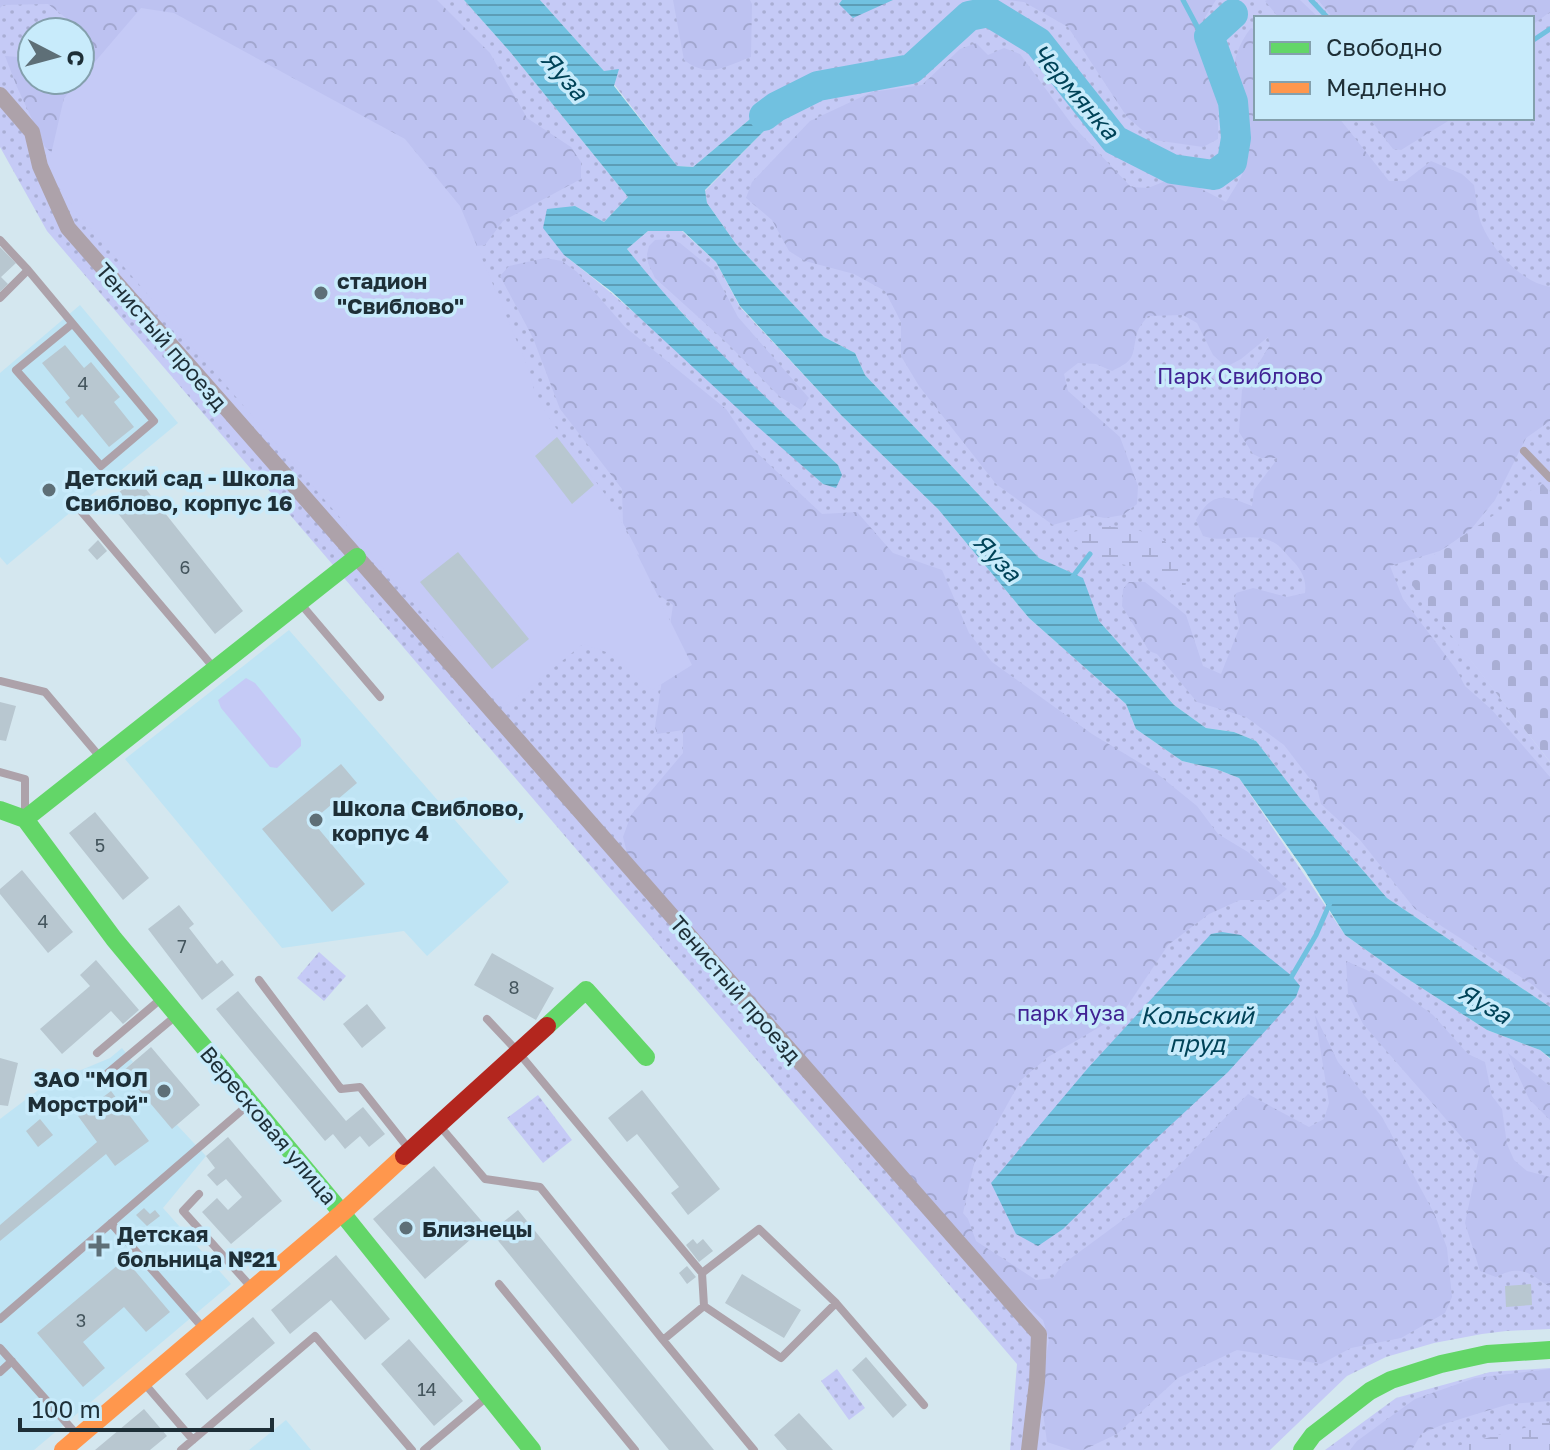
<svg xmlns="http://www.w3.org/2000/svg" width="1550" height="1450" font-family="'Golos Text',sans-serif">
<defs>
<pattern id="grass-dots" width="8" height="8" patternUnits="userSpaceOnUse" patternTransform="scale(2)"><rect width="8" height="8" fill="#c5caf6"/><path d="M2 2h.1M6 6h.1" fill="none" stroke="#a9aed4" stroke-width="1.8" stroke-linecap="round"/></pattern>
<pattern id="forest-crowns" width="20" height="18" patternUnits="userSpaceOnUse" patternTransform="scale(2)"><rect width="20" height="18" fill="#bdc2f1"/><path d="M2 6a3 3 0 1 1 6 0M12 15a3 3 0 1 1 6 0" fill="none" stroke="#a2a7cf"/></pattern>
<pattern id="wetland-marsh" width="20" height="14" patternUnits="userSpaceOnUse" patternTransform="scale(2)"><rect width="20" height="14" fill="#c5caf6"/><path d="M1 5h8M5 5V1M11 12h8M15 12V8" fill="none" stroke="#a9aed4"/></pattern>
<pattern id="cemetery-stones" width="16" height="16" patternUnits="userSpaceOnUse" patternTransform="scale(2)"><rect width="16" height="16" fill="#c5caf6"/><path d="M2 7V4a2 2 0 0 1 4 0v3zM10 15v-3a2 2 0 0 1 4 0v3z" fill="#a9aed4"/></pattern>
<pattern id="water-rules" width="6" height="5" patternUnits="userSpaceOnUse" patternTransform="scale(2)"><rect width="6" height="5" fill="#71c1e0"/><path d="M0 2.5h6" fill="none" stroke="#5c9db6"/></pattern>
</defs>
<rect width="100%" height="100%" fill="#d4e7ef"/>
<path fill="#bfe4f4" d="M80 305 178 423 7 565 0 557V373Z
M289 630 509 882 427 956 404 931 282 948 125 759Z
M122 1048 133 1062 123 1071 172 1128 177 1125 206 1156 163 1208 231 1284 34 1450H0V1119L45 1085 110 1058Z
M286 1420 311 1450H249Z"/>
<path fill="url(#grass-dots)" fill-rule="evenodd" d="M0 0H464L511 53 628 197 604 222 575 206 564 255C655 325 737 408 823 484L836 487 838 465 737 371 656 285 627 249 648 231H682L716 262 740 307 842 416 938 509 1029 618 1126 704 1136 729 1182 761 1216 769 1239 778 1345 935 1400 974 1487 1030 1540 1050 1550 1059V1329L1506 1331 1482 1334 1434 1343 1386 1357 1347 1376 1270 1450H1010L1017 1364 47 231 0 147ZM32 32H80V80H32Z
M540 0H1550V492L1542 484 1405 575 1550 762V1007L1387 898 1299 797 1256 741 1234 732 1206 728 1174 705 1099 621 1082 578 1039 558 865 375 855 353 824 337 736 244 707 203 705 191 768 127 810 92 756 114 693 167 677 166 604 71ZM1256 18H1532V118H1256Z
M319 952 346 976 324 1001 297 978Z
M538 1095 572 1140 543 1163 507 1118Z
M1550 1368V1450H1325L1396 1398 1490 1372Z
M837 1369 865 1408 849 1420 821 1381Z"/>
<path fill="url(#forest-crowns)" d="M0 0H437L490 53 527 118 571 147 581 162V179L503 221 485 245 467 247 59 159 45 147 17 87 5 56 32 58V80H80V32H66V18L48 4 3 5 0 8Z
M673 0H750L752 4 751 57C723 67 710 79 684 60Z
M1006 0H1216L1200 25 1198 42 1218 105V139L1203 147 1154 140 1127 117 1068 27 1024 2Z
M1267 0H1300L1319 18H1279L1265 1Z
M1318 0H1550V12L1532 25V18H1333Z
M1251 28 1256 30V118H1339L1389 181H1405L1431 161 1462 174 1474 185C1476 197 1477 211 1481 223 1492 250 1521 282 1550 287V421L1526 438 1495 500 1472 528 1443 550 1390 566 1403 599 1456 669 1465 686 1492 710 1550 777V999L1533 985 1415 909 1360 840 1321 804 1317 788 1284 745 1246 717 1197 702 1157 654 1149 651 1122 606 1123 589 1129 582H1145L1186 615 1203 666 1221 674 1240 626 1234 601 1236 593 1253 588 1287 597 1305 593C1307 579 1301 569 1291 559 1286 554 1280 545 1273 542 1251 531 1225 544 1203 536L1196 520C1212 491 1225 495 1252 506L1254 490 1278 458H1261L1253 454 1239 432 1242 390 1270 345 1268 337 1241 359 1226 367 1213 355 1197 323 1183 315 1148 316C1144 321 1139 327 1137 333 1131 357 1137 359 1112 371L1096 364 1078 363 1064 374 1068 391 1120 437 1138 486 1137 504 1123 515 1105 518 1087 515 1053 525 996 484 919 386 901 356V322L885 291 854 274 805 261 789 251 772 220 746 198 752 182 810 121 872 92 922 85 960 49 976 43 988 55 1004 48 1020 54 1073 126 1131 187 1148 188 1163 182 1196 186 1226 202C1238 183 1252 163 1248 139 1247 130 1241 119 1239 110 1230 79 1231 53 1251 28Z
M1369 118H1453L1401 150 1393 149Z
M672 239 680 243 713 270 738 317 809 398 801 410 779 396 727 343 655 278 648 263 647 254 649 246 655 240Z
M545 258 562 261 577 272 625 327 726 409 756 452 822 514 857 512 893 553 942 570 969 633 992 662 1092 734 1155 772 1197 806 1218 834 1248 852 1287 889 1273 900H1240L1209 914 1168 945 1122 1014 1048 1057 1021 1080 974 1164 963 1213 968 1219 976 1241 1036 1280 1053 1278 1063 1264 1135 1211 1248 1094 1309 1127 1324 1119 1329 1103 1315 1015 1338 1062 1382 1117 1435 1215 1447 1248 1452 1297 1445 1313 1401 1338 1351 1348 1321 1364 1237 1350 1178 1378 1117 1434 1083 1450H1071L1047 1442 1040 1391 1049 1340 1043 1320 981 1266 629 861 623 837 631 815 683 753V730L657 734 655 727 673 605 659 595 639 622 618 585 639 554 623 523 622 489 560 409 533 338 500 276 509 266Z
M1346 961 1378 975 1433 1015 1468 1054 1485 1062 1492 1096 1502 1109 1507 1144 1514 1160 1527 1171 1550 1177V1287C1529 1273 1521 1264 1496 1277L1480 1271 1465 1223 1479 1157 1363 1024 1348 994Z
M1508 1053 1550 1086V1120L1529 1099Z
M1550 1369V1401L1509 1404 1444 1424 1421 1434 1412 1450H1350L1357 1441 1415 1399 1475 1378Z"/>
<path fill="url(#wetland-marsh)" d="M1107 526 1137 530 1162 538 1180 559 1187 576 1184 594 1166 589 1157 571 1105 561 1070 544 1066 533Z
M1550 1421V1450H1442Z"/>
<path fill="url(#cemetery-stones)" d="M1542 483 1550 492V762L1404 575Z"/>
<path fill="#c5caf6" d="M141 8 174 13 405 139 460 206 528 368 536 396 553 424 613 505 692 665 652 690 609 653 583 644 504 708 81 217 53 180 49 163 64 98Z
M246 678 255 683 301 739V746L277 768 270 767 221 708 218 700Z"/>
<path fill="url(#water-rules)" d="M464 0H540L604 71 619 69 614 86 677 166 693 167 756 114 813 90 768 127 705 190 707 203 736 244 824 337 855 353 865 375 1039 558 1083 578 1099 621 1174 705 1206 728 1234 732 1256 741 1299 797 1387 898 1550 1007V1058L1540 1050 1487 1030 1400 974 1345 935 1305 871 1239 778 1216 769 1182 761 1136 729 1126 704 1029 618 938 509 842 416 740 306 716 262 683 231H648L627 249C690 328 764 396 838 465L842 475 836 488 823 484 750 420 612 292 564 255 543 228 547 209 575 206 604 222 628 197 511 53Z
M842 0H893L853 18 839 4Z
M1222 932 1241 935 1292 976 1300 986 1296 997 1228 1072 1147 1147 1063 1229 1038 1246 1016 1234 991 1183 1088 1068 1211 934Z"/>
<g fill="none" stroke-linecap="round" stroke-linejoin="round">
<path stroke="#71c1e0" stroke-width="5" d="M1183 0 1199 30 1209 36
M1311 0 1328 18
M1532 41 1550 29
M1071 579 1090 554
M1292 976 1316 935 1330 903"/>
<path stroke="#71c1e0" stroke-width="30" d="M764 116 776 107 818 86 911 69 969 16 989 12 1038 42 1115 140 1172 169 1214 175 1232 162 1236 138 1233 102 1209 36 1233 14"/>
</g>
<path fill="#b8c7d0" d="M0 247 16 263 1 277 8 284 0 292Z
M65 345 84 368 91 362 120 397 114 402 134 427 109 447 82 414 78 418 65 402 70 398 42 363Z
M557 437 594 485 572 504 535 456Z
M137 478 243 611 215 634 108 501Z
M98 540 107 551 97 560 88 550Z
M458 552 529 639 492 669 420 582Z
M0 702 16 706 6 741 0 740Z
M341 764 357 783 312 821 365 884 332 912 262 829Z
M95 812 149 878 123 900 69 833Z
M22 870 73 932 48 953 0 894V889Z
M179 905 194 924 189 928 217 964 222 960 234 975 202 1000 148 929Z
M492 953 554 988 536 1020 474 985Z
M96 960 139 1010 123 1024 111 1011 62 1054 40 1029 90 986 80 975Z
M238 991 346 1121 363 1107 385 1134 369 1147 360 1136 345 1149 333 1134 325 1141 216 1009Z
M367 1004 386 1028 362 1048 343 1024Z
M151 1047 200 1105 172 1129 123 1071Z
M0 1058 18 1063 8 1106 0 1105Z
M642 1090 720 1189 688 1215 671 1193 679 1187 637 1134 627 1142 608 1118Z
M111 1091 149 1141 115 1166 106 1154 0 1241V1225L97 1142 78 1116Z
M40 1119 53 1135 38 1147 26 1131Z
M228 1137 282 1201 231 1244 202 1212 217 1198 228 1210 242 1197 226 1179 217 1186 207 1175 215 1168 206 1156Z
M434 1166 486 1226 425 1279 373 1219Z
M144 1208 150 1214 155 1210 160 1216 147 1226 136 1215Z
M518 1210 578 1284 714 1450H669L491 1232Z
M693 1239 697 1244 703 1239 713 1251 699 1262 686 1245Z
M336 1255 390 1319 365 1340 331 1300 290 1334 271 1310Z
M125 1259 170 1312 146 1332 124 1307 83 1342 105 1368 83 1387 37 1333Z
M687 1266 696 1277 687 1284 679 1273Z
M742 1274 801 1310 784 1338 725 1303Z
M1531 1284 1532 1305 1506 1307 1505 1286Z
M253 1317 275 1343 207 1400 185 1374Z
M409 1339 463 1401 434 1426 381 1364Z
M866 1357 907 1405 893 1418 852 1370Z
M144 1409 167 1436 150 1450H95Z
M799 1413 833 1450H787L774 1435Z"/>
<g fill="none" stroke-linecap="round" stroke-linejoin="round">
<path stroke="#ada2aa" stroke-width="8" d="M0 240 28 270 0 298
M28 270 154 421 101 466 16 370 72 324
M1524 451 1550 478
M80 510 214 668
M300 603 380 697
M0 681 45 692 100 757
M0 772 25 779V816
M259 980 341 1089 360 1087 409 1149
M97 1053 162 998
M104 1076 177 1015
M439 1125 485 1179 540 1187 663 1340 704 1306 702 1273 518 1052 487 1019
M199 1194 183 1211 252 1288
M111 1223 204 1329
M702 1273 759 1229 836 1303 781 1358 704 1306
M499 1284 635 1450
M836 1303 924 1405
M0 1319 248 1105
M663 1340 754 1450
M0 1348 78 1436
M0 1372 12 1361
M144 1383 193 1440
M181 1450 315 1336 412 1450
M424 1450 488 1396"/>
<path stroke="#ada2aa" stroke-width="16" d="M0 95 32 132 40 166 68 228 1039 1334 1037 1382 1029 1450"/>
<path stroke="#63d668" stroke-width="18" d="M0 810 25 819 114 939 342 1213 532 1450
M25 819 357 557
M547 1026 586 990 646 1057
M1302 1450 1313 1435 1370 1391 1391 1380 1441 1364 1487 1354 1550 1350"/>
<path stroke="#ff974d" stroke-width="18" d="M63 1450 342 1213 404 1156"/>
<path stroke="#b3261e" stroke-width="18" d="M404 1156 547 1026"/>
</g>
<g fill="#5e6f77" stroke="#c8ebfb" stroke-width="3">
<circle cx="321" cy="293" r="8"/>
<circle cx="49" cy="490" r="8"/>
<circle cx="316" cy="820" r="8"/>
<circle cx="164" cy="1091" r="8"/>
<circle cx="406" cy="1228" r="8"/>
<path d="M95 1234h8v8h8v8h-8v8h-8v-8h-8v-8h8z"/>
</g>
<g text-anchor="middle" dominant-baseline="central" stroke-width="7" stroke-linejoin="round" paint-order="stroke">
<g font-size="18" fill="#44555d">
<text x="83" y="383">4</text>
<text x="185" y="567">6</text>
<text x="100" y="845">5</text>
<text x="43" y="921">4</text>
<text x="182" y="946">7</text>
<text x="514" y="987">8</text>
<text x="81" y="1320">3</text>
<text x="427" y="1389">14</text>
</g>
<g font-size="22" font-weight="bold" fill="#1e2f37" stroke="#c8ebfb" text-anchor="start">
<text x="337" y="280">стадион<tspan x="337" dy="25">"Свиблово"</tspan></text>
<text x="65" y="477">Детский сад - Школа<tspan x="65" dy="25">Свиблово, корпус 16</tspan></text>
<text x="332" y="807">Школа Свиблово,<tspan x="332" dy="25">корпус 4</tspan></text>
<text x="148" y="1078" text-anchor="end">ЗАО "МОЛ<tspan x="148" dy="25">Морстрой"</tspan></text>
<text x="422" y="1228">Близнецы</text>
<text x="117" y="1233">Детская<tspan x="117" dy="25">больница №21</tspan></text>
</g>
<g font-size="22" fill="#1e2f37" stroke="#c8ebfb">
<text transform="translate(162 336) rotate(49)">Тенистый проезд</text>
<text transform="translate(736 989) rotate(49)">Тенистый проезд</text>
<text transform="translate(269 1125) rotate(50)">Вересковая улица</text>
</g>
<g font-size="22" fill="#412394" stroke="#c8ebfb">
<text x="1240" y="375">Парк Свиблово</text>
<text x="1071" y="1012">парк Яуза</text>
</g>
<g font-size="24" font-style="italic" fill="#004358" stroke="#c8ebfb">
<text transform="translate(565 75) rotate(49)">Яуза</text>
<text transform="translate(1076 91) rotate(49)">Чермянка</text>
<text transform="translate(998 557) rotate(46)">Яуза</text>
<text transform="translate(1485 1003) rotate(30)">Яуза</text>
<text x="1197" y="1014">Кольский<tspan x="1197" dy="28">пруд</tspan></text>
</g>
</g>
<rect x="1254" y="16" width="280" height="104" fill="#c8ebfb" stroke="#84a0ad" stroke-width="2"/>
<rect x="1270" y="42" width="40" height="12" fill="#63d668" stroke="#84a0ad" stroke-width="2"/>
<text x="1326" y="56" font-size="24" fill="#1e2f37">Свободно</text>
<rect x="1270" y="82" width="40" height="12" fill="#ff974d" stroke="#84a0ad" stroke-width="2"/>
<text x="1326" y="96" font-size="24" fill="#1e2f37">Медленно</text>
<g transform="translate(56 56) rotate(96)"><circle r="38" fill="#c8ebfb" stroke="#84a0ad" stroke-width="2"/>
<path d="M0-6L14 30L0 20L-14 30Z" fill="#5e6f77"/>
<text y="-12" font-size="22" font-weight="bold" text-anchor="middle" fill="#1e2f37">С</text>
</g>
<path d="M20 1418v12h252v-12" fill="none" stroke="#1e2f37" stroke-width="4"/>
<text x="32" y="1418" font-size="24" fill="#1e2f37" stroke="#c8ebfb" stroke-width="6" paint-order="stroke">100 m</text>
</svg>
